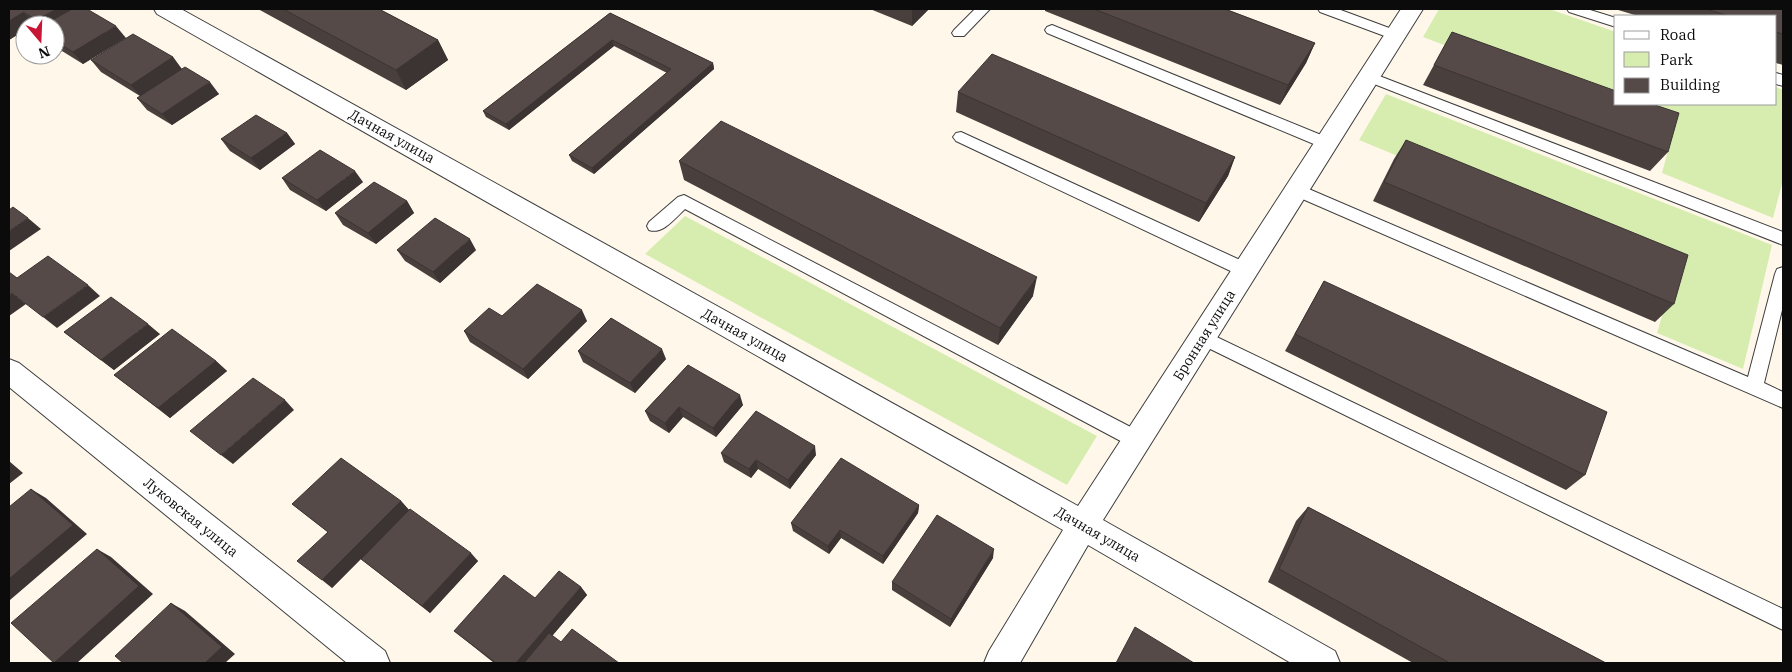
<svg xmlns="http://www.w3.org/2000/svg" width="1792" height="672" font-family="'IBM Plex Serif',serif">
<rect width="100%" height="100%" fill="#fff8ea"/>
<path fill="#d7edb0" d="M1439 9H1549L1616 32V104H1776V87L1783 90V180L1773 218 1662 173 1673 132 1423 37Z
M1386 94 1772 245 1743 369 1657 333 1675 271 1359 140Z
M685 216 1097 436 1067 485 645 254Z"/>
<g fill="none" stroke-linecap="round" stroke-linejoin="round">
<g stroke="#3e3e3e" stroke-width="2">
<path id="lane" d="M975 9H990L964 36H954L952 33 954 30Z
M1318 9H1338L1400 32 1402 35 1400 38H1390L1320 12Z
M1567 9H1587L1616 18V27L1569 12Z
M1052 25 1331 139 1334 143 1331 147 1326 148 1321 147 1047 33 1045 30 1047 27Z
M1369 72 1783 232V245L1364 80 1362 77 1364 74Z
M1776 73 1783 75V86L1776 84Z
M961 132 1251 265 1253 270 1251 275 1245 277 1239 275 956 141 953 137 956 133Z
M1297 184 1748 377 1775 274 1777 269 1783 267V306L1764 383 1783 392V408L1291 194 1289 190 1291 186Z
M684 195 1144 434 1146 440 1144 446 1137 448 1130 446 685 209C676 217 663 235 649 230L647 226 649 222 678 197Z
M1202 330 1783 609V630L1196 342 1193 337 1196 332Z"/>
</g>
<g stroke="#3e3e3e" stroke-width="2">
<path id="street" d="M154 9H181L1078 506 1401 9H1423L1103 520 1335 651 1340 663H1291L1088 545 1020 663H984L989 651 1063 530 157 14Z
M9 359 19 363 385 651 390 663H347L9 387Z"/>
</g>
<use href="#lane" fill="#fff" fill-rule="evenodd"/>
<use href="#street" fill="#fff" fill-rule="evenodd"/>
</g>
<path fill="#49403d" d="M9 9 126 38 83 64 62 51 55 55V25H25V30L9 40Z
M258 9H379L438 40 448 60 406 90Z
M870 9H929L912 26Z
M1045 9H1225L1315 43 1306 63 1280 105 1045 11Z
M1615 9H1783V65L1776 63V16H1638Z
M610 13 713 63 714 69 594 174 572 161 569 155 667 73 614 46 509 130 486 117 483 111Z
M1452 32 1668 152 1650 171 1423 85Z
M173 57 182 69 219 94 172 125 147 110 137 98 140 96 101 72 91 60Z
M958 92 1235 157 1228 176 1199 222 956 112Z
M287 133 295 144 260 170 230 151 221 139Z
M1406 140 1674 304 1655 322 1373 201 1394 159Z
M679 161 1033 296 998 345 684 180Z
M282 178 363 182 326 211 290 190Z
M407 201 414 213 376 244 343 225 335 213Z
M397 250H476L440 283 405 261Z
M1324 281 1585 475 1566 490 1285 351Z
M502 316 587 321 528 379 470 342 464 331Z
M64 332 160 334 114 370Z
M578 351 666 359 635 393 583 362Z
M216 361 227 371 170 418 114 375Z
M688 365 743 405 716 437 683 417 669 433 650 421 645 411Z
M721 453 816 455 790 489 758 469 751 478 724 462Z
M401 501 409 510 478 561 430 613 361 559 332 588 328 532 292 504Z
M919 505 918 513 883 564 841 538 829 554 793 531 791 523Z
M1308 507 1606 663H1413L1268 582 1296 521Z
M993 558 950 627 892 590V582Z
M581 587 587 595 552 636 561 642 619 663H494L454 631 535 598Z"/>
<path fill="#3c3432" d="M56 9H80L55 25H40L36 20Z
M912 9H929L912 26Z
M24 12 34 25H25V30L9 40V21Z
M116 26 126 38 83 64 73 52Z
M438 40 448 60 406 90 396 70Z
M612 40 614 46 509 130 506 124Z
M55 43 62 51 55 55Z
M1315 43 1306 63 1280 105 1288 85Z
M47 55H55L50 58Z
M173 57 182 70 141 97 131 85Z
M713 63 714 69 594 174 592 168Z
M210 82 219 94 172 125 162 114Z
M287 133 295 144 260 170 251 158Z
M1235 157 1228 176 1199 222 1206 203Z
M355 171 363 182 326 211 317 200Z
M407 201 414 213 376 244 368 233Z
M28 218 41 229 9 251V231Z
M470 239 476 250 440 283 433 272Z
M1037 277 1033 296 998 345 1000 328Z
M88 285 100 296 57 328 43 317Z
M12 293 26 304 9 316V295Z
M582 310 587 321 528 379 523 369Z
M148 324 160 334 114 370 101 360Z
M662 349 666 359 635 393 630 383Z
M216 361 227 371 170 418 158 408Z
M740 395 743 405 716 437 713 428Z
M285 400 294 410 233 464 221 455Z
M679 407 683 417 669 433 665 423Z
M815 446 816 455 790 489 788 480Z
M756 460 758 469 751 478 749 469Z
M9 461 23 473 9 484Z
M31 489 46 498 87 534 10 600 9 599V579Z
M401 501 409 510 332 588 322 580Z
M919 505 918 513 883 564V556Z
M840 530 841 538 829 554 828 546Z
M97 549 111 557 153 594 77 663H54Z
M994 549 993 558 950 627 951 619Z
M471 553 478 561 430 613 422 606Z
M581 587 587 595 529 663H516Z
M171 603 185 611 235 654 225 663H205Z"/>
<path fill="#554a47" stroke="#3c3432" d="M9 9H56L36 20 24 12 9 21Z
M72 9H87L116 26 73 52 55 41V25H44Z
M283 9H379L438 40 396 70Z
M1094 9H1225L1315 43 1288 85Z
M1706 9H1783V34L1776 32V16H1729Z
M610 13 713 63 592 168 569 155 671 69 612 40 506 124 483 111Z
M1452 32 1616 91V104H1652L1679 113 1668 152 1434 65Z
M133 34 173 57 131 85 91 60Z
M992 54 1235 157 1206 203 958 92Z
M185 67 210 82 162 114 137 98Z
M256 115 287 133 251 158 221 139Z
M721 121 1037 277 1000 328 679 161Z
M1406 140 1688 255 1674 304 1384 182Z
M320 150 355 171 317 200 282 178Z
M374 182 407 201 368 233 335 213Z
M13 207 28 218 9 231V210Z
M435 218 470 239 433 272 397 250Z
M48 256 88 285 43 317 12 293 9 295V272L17 278Z
M1324 281 1607 412 1585 475 1295 334Z
M537 284 582 310 523 369 464 331 489 308 502 316Z
M111 297 148 324 101 360 64 332Z
M611 318 662 349 630 383 578 351Z
M172 329 216 361 158 408 114 375Z
M688 365 740 395 713 428 679 407 665 423 645 411Z
M253 378 285 400 221 455 190 431Z
M756 411 815 446 788 480 756 460 749 469 721 453Z
M341 458 401 501 322 580 297 561 328 532 292 504Z
M841 458 919 505 883 556 840 530 828 546 791 523Z
M31 489 73 525 9 579V507Z
M1308 507 1606 663H1450L1279 569Z
M410 509 471 553 422 606 361 559Z
M937 515 994 549 951 619 892 582Z
M97 549 139 586 54 663 11 623Z
M559 571 581 587 516 663H496L454 631 504 575 535 598Z
M171 603 222 647 205 663H123L115 656Z
M1135 627 1194 663H1116Z
M572 629 619 663H524L549 633 561 642Z"/>
<g text-anchor="middle" dominant-baseline="central" stroke-width="5" stroke-linejoin="round" paint-order="stroke">
<g font-size="14" fill="#0b0b0b" stroke="#fff">
<text transform="translate(392 136) rotate(29)">Дачная улица</text>
<text transform="translate(745 335) rotate(29)">Дачная улица</text>
<text transform="translate(1204 335) rotate(-58)">Бронная улица</text>
<text transform="translate(191 517) rotate(39)">Луковская улица</text>
<text transform="translate(1098 534) rotate(30)">Дачная улица</text>
</g>
</g>
<rect width="1792" height="672" fill="none" stroke="#0b0b0b" stroke-width="20"/>
<rect x="1614" y="15" width="162" height="90" fill="#ffffff" stroke="#9d9d9d"/>
<rect x="1624" y="31" width="25" height="8" fill="#ffffff" stroke="#9d9d9d"/>
<text x="1660" y="40" font-size="15" fill="#0b0b0b">Road</text>
<rect x="1624" y="52" width="25" height="15" fill="#d7edb0" stroke="#9d9d9d"/>
<text x="1660" y="65" font-size="15" fill="#0b0b0b">Park</text>
<rect x="1624" y="78" width="25" height="15" fill="#554a47" stroke="#9d9d9d"/>
<text x="1660" y="90" font-size="15" fill="#0b0b0b">Building</text>
<g transform="translate(40 40) rotate(161)"><circle r="24" fill="#ffffff" stroke="#9d9d9d"/>
<path d="M0-4L9 19L0 12L-9 19Z" fill="#c81735"/>
<text y="-8" font-size="14" font-weight="bold" text-anchor="middle" fill="#0b0b0b">N</text>
</g>
</svg>
